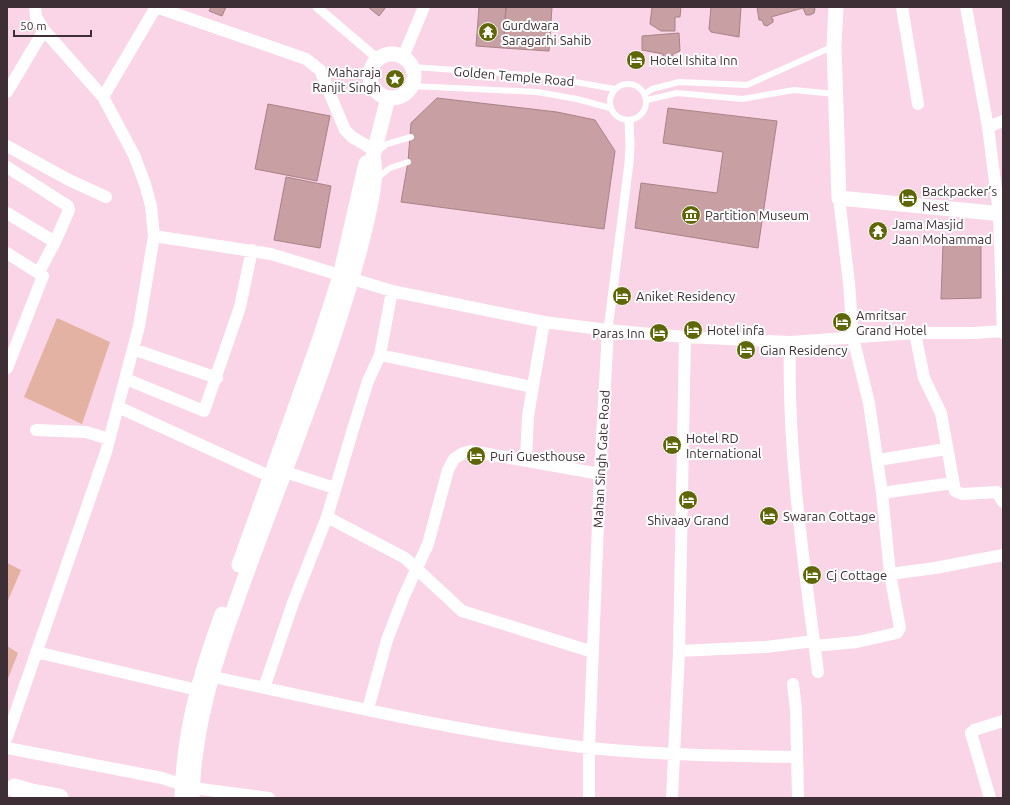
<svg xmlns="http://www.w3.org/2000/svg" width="1010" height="805" font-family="Ubuntu,sans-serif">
<rect width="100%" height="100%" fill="#fad4e7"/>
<path fill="#e3b2a2" d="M57 318 110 342 82 424 24 397Z
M7 563 21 570 7 603Z
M7 646 18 653 7 681Z"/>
<path fill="#c89fa3" stroke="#a98286" d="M211 7H226L222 16 209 11Z
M368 7H386L379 16Z
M479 7H506L503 48 476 46Z
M506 7H552L549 51 503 48Z
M652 7H681L680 17H675V31H661L650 24Z
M711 7H741L739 37 711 32 709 29Z
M757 7H814L815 9 814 13 810 15H806L803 8 771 17 773 19V22L767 26 764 25 762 20H759Z
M679 33 680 51 673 54 672 66 664 65 663 54 642 50V36Z
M437 98 557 112 595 120 615 151 604 229 401 202 408 162 411 123Z
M268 104 330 116 317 181 255 169Z
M668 108 777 121 758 248 635 228 641 183 717 193 723 152 663 143Z
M286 177 331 186 320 248 274 240Z
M981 240V298L941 299 943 244Z"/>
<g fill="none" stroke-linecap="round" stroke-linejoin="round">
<path stroke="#fff" stroke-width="6" d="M413 67 541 76 615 89
M610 102a18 18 0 1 1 36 0a18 18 0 1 1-36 0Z
M412 86 537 92 577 99 610 108
M645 94 652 89 679 82 747 85 834 46
M647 100 677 93 742 99 794 90 835 94
M378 151 387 144 411 137
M376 179 390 168 408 162"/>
<path stroke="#fff" stroke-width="9" d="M317 7 378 59
M608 330 629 163 630 146 629 121"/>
<path stroke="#fff" stroke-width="12" d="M156 7 306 59 320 70 345 130 352 137 374 150
M902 7 918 104
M966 7 988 127 999 214 1003 333
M403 57 424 7
M7 92 44 30
M103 97 156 7
M988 127 1003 121
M7 146 69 180 106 197
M7 167 68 206 69 210 55 242 39 272
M7 213 55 242
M154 236 271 254 392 291 544 322 608 330 685 337 790 342 915 333H974L1003 331
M7 253 43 276 7 368
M915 333 924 378 941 413 955 491 962 494 997 492 1003 502
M790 342C787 450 804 565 818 672
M133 349 217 378
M380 355 532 387
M126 379 204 411 240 307 252 250
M118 407 271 477
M36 430 86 432 109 439
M526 460 528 416 544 322
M878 460 946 449
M285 472 335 488
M882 493 953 483
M327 517 405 558 462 611 593 652
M890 574 935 568 1003 555
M814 646 857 642 897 633 900 628 890 574 882 493 869 403 853 338 849 283 839 198
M679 651 766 647 814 641
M36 652 206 692
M204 675C332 702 460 733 590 748 659 755 728 756 797 757
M793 684 796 709 798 798
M264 688 293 603 327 517 353 429 368 381 380 355 392 291
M368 709 387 640 404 596 428 544 448 470 454 459 463 453 471 451 600 474
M7 737 106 452 139 326 154 236 151 206 145 184 134 155 103 97 44 30 36 17 35 7
M7 748 162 778 193 788 269 798
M589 798V748L600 474 608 330
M672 798 679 651 685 337
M990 798 971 733 974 730 1003 721"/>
<path stroke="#fff" stroke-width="15" d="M836 7 834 46 839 198 1003 214
M370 76a22 22 0 1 1 44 0a22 22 0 1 1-44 0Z
M239 565 320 338 340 276 366 163
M182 798C183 734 200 674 222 614
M192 798C193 785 193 771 195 758 201 708 216 658 233 611 275 491 327 373 360 249 366 224 379 181 373 156L388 98"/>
<path stroke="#fff" stroke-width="19" d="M15 788 32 793 59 798"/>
</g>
<defs>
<g id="temple-disc" transform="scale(1)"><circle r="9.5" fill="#5f6605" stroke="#fff"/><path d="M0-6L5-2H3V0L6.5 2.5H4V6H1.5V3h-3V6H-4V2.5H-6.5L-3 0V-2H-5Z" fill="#fff"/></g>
<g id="hotel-disc" transform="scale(1)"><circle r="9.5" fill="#5f6605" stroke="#fff"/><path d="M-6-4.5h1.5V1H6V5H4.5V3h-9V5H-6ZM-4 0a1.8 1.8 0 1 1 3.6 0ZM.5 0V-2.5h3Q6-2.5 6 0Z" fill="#fff"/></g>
<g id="sight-disc" transform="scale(1)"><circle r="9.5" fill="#5f6605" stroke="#fff"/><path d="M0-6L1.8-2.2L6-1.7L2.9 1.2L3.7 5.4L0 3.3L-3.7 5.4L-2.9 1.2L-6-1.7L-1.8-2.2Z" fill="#fff"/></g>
<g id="museum-disc" transform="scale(1)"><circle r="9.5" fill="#5f6605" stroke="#fff"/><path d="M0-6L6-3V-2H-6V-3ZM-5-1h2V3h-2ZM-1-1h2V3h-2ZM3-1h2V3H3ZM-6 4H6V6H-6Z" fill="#fff"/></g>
</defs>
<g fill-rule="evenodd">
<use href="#temple-disc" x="488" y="32"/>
<use href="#hotel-disc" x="636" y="60"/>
<use href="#sight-disc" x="395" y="79"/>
<use href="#hotel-disc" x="908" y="198"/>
<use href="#museum-disc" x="691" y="215"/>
<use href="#temple-disc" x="878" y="231"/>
<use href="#hotel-disc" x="622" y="296"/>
<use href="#hotel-disc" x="842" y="322"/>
<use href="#hotel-disc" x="693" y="330"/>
<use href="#hotel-disc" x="659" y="333"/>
<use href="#hotel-disc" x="746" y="350"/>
<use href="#hotel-disc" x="672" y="445"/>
<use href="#hotel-disc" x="476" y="456"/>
<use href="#hotel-disc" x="688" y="500"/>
<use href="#hotel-disc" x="769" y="516"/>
<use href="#hotel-disc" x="812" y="575"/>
</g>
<g text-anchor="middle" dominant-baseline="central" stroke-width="4" stroke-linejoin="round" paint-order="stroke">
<g font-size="13" fill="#3e2f36" stroke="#fff" text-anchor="start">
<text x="502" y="25">Gurdwara<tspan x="502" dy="15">Saragarhi Sahib</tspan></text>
<text x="650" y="60">Hotel Ishita Inn</text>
<text x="381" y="72" text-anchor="end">Maharaja<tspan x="381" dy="15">Ranjit Singh</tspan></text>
<text x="922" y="191">Backpacker’s<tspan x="922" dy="15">Nest</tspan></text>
<text x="705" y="215">Partition Museum</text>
<text x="892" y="224">Jama Masjid<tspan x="892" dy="15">Jaan Mohammad</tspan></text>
<text x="636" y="296">Aniket Residency</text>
<text x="856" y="315">Amritsar<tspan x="856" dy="15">Grand Hotel</tspan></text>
<text x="707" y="330">Hotel infa</text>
<text x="645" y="333" text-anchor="end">Paras Inn</text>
<text x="760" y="350">Gian Residency</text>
<text x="686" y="438">Hotel RD<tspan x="686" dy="15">International</tspan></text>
<text x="490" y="456">Puri Guesthouse</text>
<text x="783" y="516">Swaran Cottage</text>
<text x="688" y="520" text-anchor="middle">Shivaay Grand</text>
<text x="826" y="575">Cj Cottage</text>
</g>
<g font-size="13" fill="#3e2f36" stroke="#fff">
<text transform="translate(514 76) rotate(5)">Golden Temple Road</text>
<text transform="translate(601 459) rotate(-87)">Mahan Singh Gate Road</text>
</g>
</g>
<rect width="1010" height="805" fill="none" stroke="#3e2f36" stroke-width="16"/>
<path d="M14 30v6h77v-6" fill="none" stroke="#3e2f36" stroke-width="2"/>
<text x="20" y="30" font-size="12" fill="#3e2f36" stroke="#ffffff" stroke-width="3" paint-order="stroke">50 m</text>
</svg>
